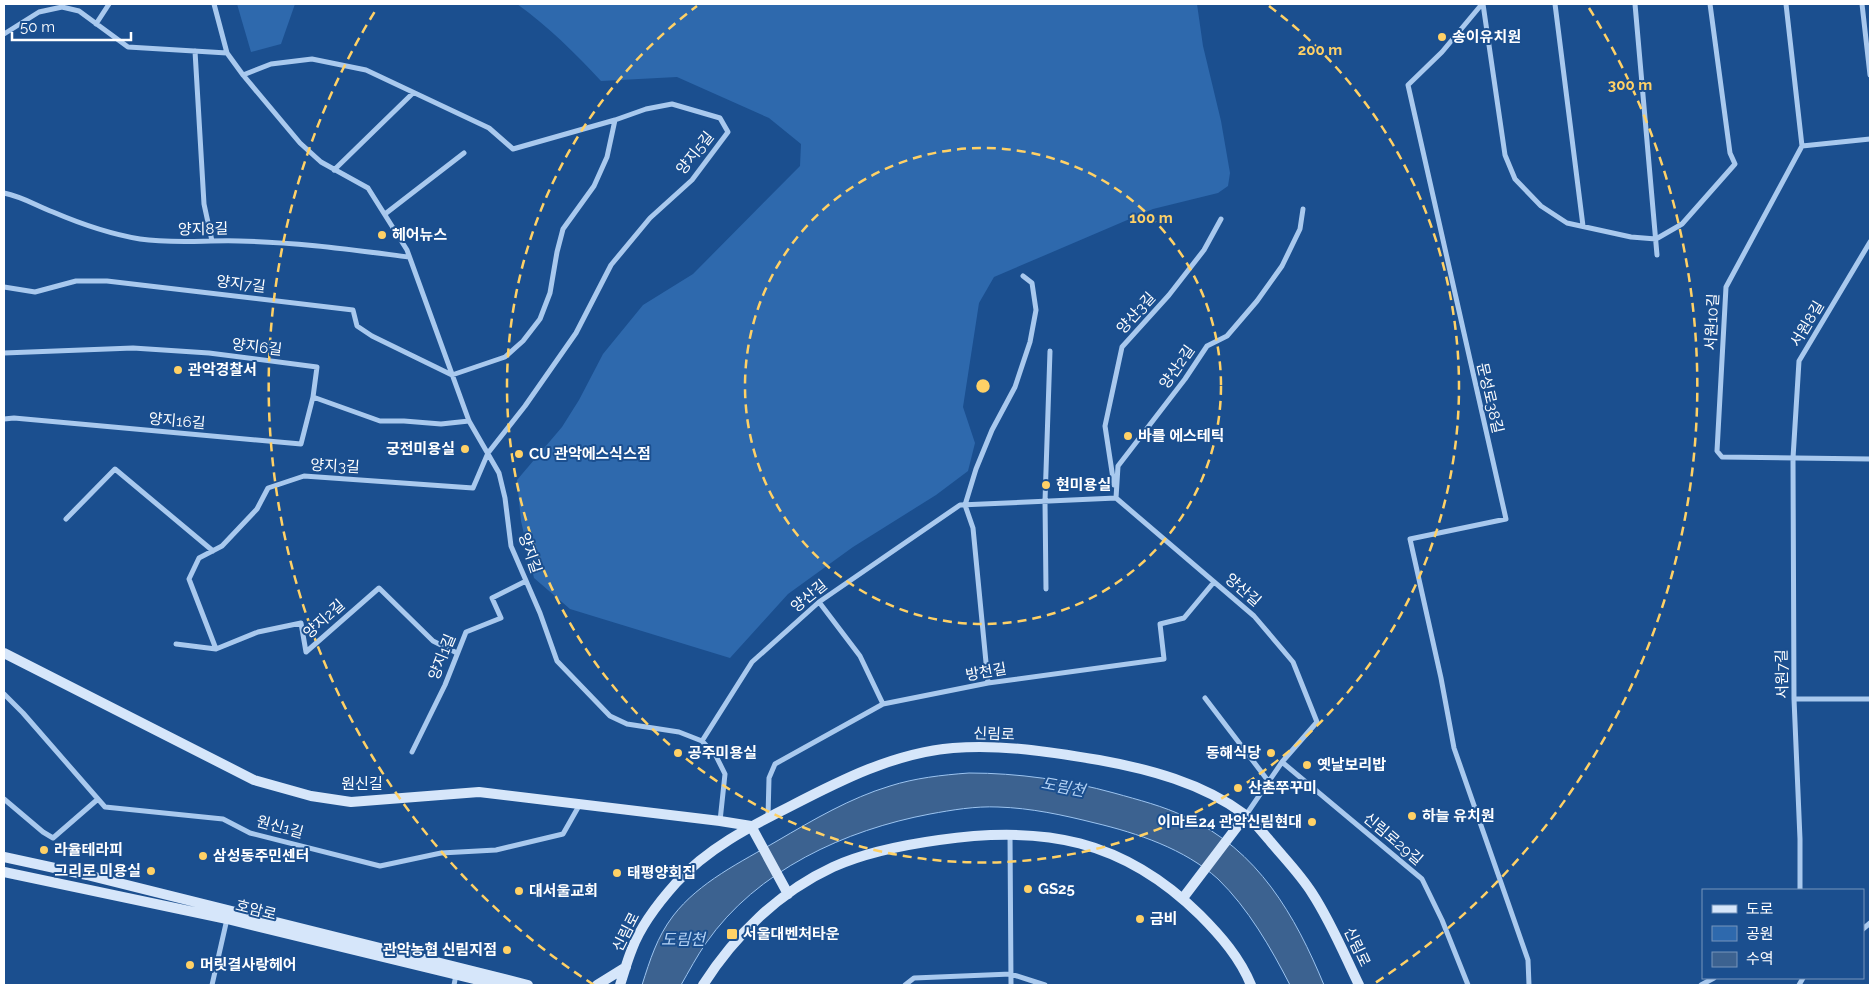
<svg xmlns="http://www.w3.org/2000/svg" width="1874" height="989" font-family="Raleway,'Noto Sans KR',sans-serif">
<rect width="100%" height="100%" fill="#1b4f8f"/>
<path fill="#2e69ad" d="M237 4H295L281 44 251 52Z
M517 4H1197L1203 46 1221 121 1230 173 1228 186 1218 193 1153 209 994 277 979 303 963 407 975 443 968 471 936 495 853 547 788 594 730 658 570 609 534 578 521 521 517 480 562 427 579 400 603 354 643 305 693 274 800 166 801 144 769 118 677 77 601 81C575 53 548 26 517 4Z"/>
<path fill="#3c6290" stroke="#9cc4f0" d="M969 773C1018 773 1067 780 1114 793 1139 800 1163 806 1186 817 1258 850 1295 915 1324 985H1290C1271 948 1248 908 1218 879 1185 849 1137 833 1095 823 1063 815 1031 808 998 807 975 806 952 810 930 814 845 830 757 870 706 943 697 956 689 971 681 985H642C650 960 657 937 673 916 699 882 741 862 777 841 813 820 850 798 890 786 915 778 942 775 969 773Z"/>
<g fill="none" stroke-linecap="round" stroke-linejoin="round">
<path stroke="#a9c9ee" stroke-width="5" d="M214 4 227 53
M1482 4 1442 52 1408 85 1506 519 1410 539 1441 678 1454 748 1528 960 1529 985
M1483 4 1505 155 1515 179 1541 206 1567 223 1631 237 1656 239
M1555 4 1583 226
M1635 4 1657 255
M1786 4 1802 146
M1862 4 1870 75
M96 24 109 4
M4 34 39 12 62 7 79 11 128 47 227 53 243 75 300 143 321 162 368 188 407 250 469 421 499 473 505 498 511 546 540 613 557 661 610 716 627 724 679 732 702 741 716 756 725 774 720 821
M195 51 204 204 212 241
M243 75 271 64 312 59 366 70 489 128 513 149 615 120
M1802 146 1726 287 1717 451 1722 457 1870 459
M1802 146 1870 139
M334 170 413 93
M4 193C23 197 35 205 53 212 81 224 110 234 140 239 173 244 206 240 239 241 296 242 353 250 409 257
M385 214 464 153
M1656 239 1682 224 1735 164 1730 153 1710 4
M4 287 35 292 76 281H107L353 310 357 326 372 336 452 375 505 357 523 341 540 319 550 293 557 252 563 229 594 186 607 157 615 120 646 109 672 104 720 118 728 132 692 180 650 218 611 265 576 333 525 406 488 453 473 488 304 476 268 488 257 509 222 546 199 558 189 579 216 649
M4 353 133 348 209 353 317 367 313 397 380 421H404L441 424 469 421
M4 419 14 418 301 444 313 397
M1114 485 1105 426 1122 347 1169 295 1204 250 1221 219
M1116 498 1118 466 1185 379 1207 346 1227 336 1257 301 1282 266 1300 229 1303 209
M66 519 115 469 213 551
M1046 589 1045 501 1050 351
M819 602 860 656 883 704
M176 644 216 649 258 632 301 623 306 652 379 588 433 641 457 653
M988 683 973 528 965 505 976 469 992 430 1015 387 1030 342 1036 310 1032 283 1023 276
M4 694 23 713 105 807 223 819 250 833 380 866 441 853 496 850 563 834 580 804
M1205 698 1269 782
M1794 699H1870
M702 741 752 662 819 602 960 505 1116 498 1254 616 1293 662 1317 722 1282 762 1246 815
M412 752 445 685 466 632 501 618 492 598 526 581
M1282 762 1422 879 1442 920 1468 985
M4 799 43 832 53 838 98 799
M768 817 769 778 775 764 883 704 988 683 1164 659 1160 624 1184 618 1214 582
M1010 834 1011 985
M1800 890V839L1794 699 1793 458 1799 361 1870 242
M1863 929 1870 923
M212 985 227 919
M454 985 456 975
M905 985 914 978 1011 974 1045 985
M1701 985 1714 978
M1799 985 1803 978"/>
<path stroke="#d6e6fa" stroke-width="10" d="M4 653 254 780 311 796 351 802 479 792 720 821 751 826
M4 857 87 875 528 985
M4 872 227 919 499 985
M597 985 626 967
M620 985C624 973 627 961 632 949 641 925 659 902 676 883 707 849 749 827 789 807 841 780 894 753 953 748 1002 744 1051 752 1099 760 1149 769 1202 783 1244 814 1254 821 1262 832 1270 841 1284 858 1300 874 1312 893 1331 922 1344 954 1359 985"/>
<path stroke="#d6e6fa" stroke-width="10" d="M751 826 788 894
M1183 898 1246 815
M703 985C735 935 779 892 833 867 866 852 903 845 939 840 1043 825 1123 839 1200 915 1221 936 1240 958 1251 985"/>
</g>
<g fill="none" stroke="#ffd166" stroke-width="2.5" stroke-dasharray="9 6">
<circle cx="983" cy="386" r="238"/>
<path d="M1269 6A476 476 0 1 1 697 6"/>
<path d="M594 985A714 714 0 0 1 377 8M1589 8A714 714 0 0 1 1372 985"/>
</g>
<g fill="#ffd166" stroke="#1b4f8f" stroke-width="2">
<circle cx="1442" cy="37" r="5"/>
<circle cx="382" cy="235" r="5"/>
<circle cx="178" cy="370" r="5"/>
<circle cx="1128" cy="436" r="5"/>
<circle cx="465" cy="449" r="5"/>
<circle cx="519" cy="454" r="5"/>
<circle cx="1046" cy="485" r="5"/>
<circle cx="678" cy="753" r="5"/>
<circle cx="1271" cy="753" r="5"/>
<circle cx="1307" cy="765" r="5"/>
<circle cx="1238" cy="788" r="5"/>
<circle cx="1412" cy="816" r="5"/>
<circle cx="1312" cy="822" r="5"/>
<circle cx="44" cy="850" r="5"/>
<circle cx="203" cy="856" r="5"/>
<circle cx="151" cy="871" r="5"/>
<circle cx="617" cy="873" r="5"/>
<circle cx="1028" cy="889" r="5"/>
<circle cx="519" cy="891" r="5"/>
<circle cx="1140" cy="919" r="5"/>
<rect x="726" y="928" width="12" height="12" rx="2.5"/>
<circle cx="507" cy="950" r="5"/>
<circle cx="190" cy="965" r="5"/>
</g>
<g text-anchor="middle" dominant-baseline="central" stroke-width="4" stroke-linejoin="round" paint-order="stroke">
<g font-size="15" font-weight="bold" fill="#fff" stroke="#1b4f8f" text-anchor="start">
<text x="1452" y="37">송이유치원</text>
<text x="392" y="235">헤어뉴스</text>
<text x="188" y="370">관악경찰서</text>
<text x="1138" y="436">바를 에스테틱</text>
<text x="455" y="449" text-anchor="end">궁전미용실</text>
<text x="529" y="454">CU 관악에스식스점</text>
<text x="1056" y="485">현미용실</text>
<text x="688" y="753">공주미용실</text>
<text x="1261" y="753" text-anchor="end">동해식당</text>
<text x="1317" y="765">옛날보리밥</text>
<text x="1248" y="788">산촌쭈꾸미</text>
<text x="1422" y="816">하늘 유치원</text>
<text x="1302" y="822" text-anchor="end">이마트24 관악신림현대</text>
<text x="54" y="850">라율테라피</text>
<text x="213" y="856">삼성동주민센터</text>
<text x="141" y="871" text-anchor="end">그리로 미용실</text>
<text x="627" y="873">태평양회집</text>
<text x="1038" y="889">GS25</text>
<text x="529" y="891">대서울교회</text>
<text x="1150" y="919">금비</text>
<text x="743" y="934">서울대벤처타운</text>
<text x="497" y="950" text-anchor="end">관악농협 신림지점</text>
<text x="200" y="965">머릿결사랑헤어</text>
</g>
<g font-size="15" fill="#fff" stroke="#1b4f8f">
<text transform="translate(695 153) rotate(-51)">양지5길</text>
<text transform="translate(203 229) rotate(-1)">양지8길</text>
<text transform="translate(241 284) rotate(7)">양지7길</text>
<text transform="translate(1136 313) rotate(-48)">양산3길</text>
<text transform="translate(1712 322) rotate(-87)">서원10길</text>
<text transform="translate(1807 324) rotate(-59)">서원8길</text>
<text transform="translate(257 347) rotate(7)">양지6길</text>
<text transform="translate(1177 367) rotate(-55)">양산2길</text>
<text transform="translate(1490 398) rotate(77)">문성로38길</text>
<text transform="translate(177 421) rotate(5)">양지16길</text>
<text transform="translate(335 466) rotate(3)">양지3길</text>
<text transform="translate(530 553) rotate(71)">양지길</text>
<text transform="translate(1243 590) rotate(41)">양산길</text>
<text transform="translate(809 596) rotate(-39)">양산길</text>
<text transform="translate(324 619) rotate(-42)">양지2길</text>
<text transform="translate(442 657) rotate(-68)">양지1길</text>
<text transform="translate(986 672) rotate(-10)">방천길</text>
<text transform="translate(1782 674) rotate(-91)">서원7길</text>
<text transform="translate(994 734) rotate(2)">신림로</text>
<text x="362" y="784">원신길</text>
<text transform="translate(280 827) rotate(15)">원신1길</text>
<text transform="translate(1393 839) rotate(40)">신림로29길</text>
<text transform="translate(256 910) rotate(14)">호암로</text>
<text transform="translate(626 932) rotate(-63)">신림로</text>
<text transform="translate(1357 947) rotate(65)">신림로</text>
</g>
<g font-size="16" font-style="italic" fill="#b5d3f5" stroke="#1b4f8f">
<text transform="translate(1063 787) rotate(11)">도림천</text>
<text x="683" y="939">도림천</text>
</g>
</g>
<circle cx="983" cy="386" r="8" fill="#ffd166" stroke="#1b4f8f" stroke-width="2.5"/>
<g font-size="15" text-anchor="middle" font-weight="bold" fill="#ffd166" stroke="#1b4f8f" stroke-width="4" stroke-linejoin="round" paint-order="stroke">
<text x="1320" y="55">200 m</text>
<text x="1630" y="90">300 m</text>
<text x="1151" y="223">100 m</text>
</g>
<rect width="1874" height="989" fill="none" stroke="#ffffff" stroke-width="10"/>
<rect x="1702" y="889" width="162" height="90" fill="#1b4f8f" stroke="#7695bc"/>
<rect x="1712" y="905" width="25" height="8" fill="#d6e6fa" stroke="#7695bc"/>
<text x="1746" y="914" font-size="15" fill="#ffffff">도로</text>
<rect x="1712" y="926" width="25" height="15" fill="#2e69ad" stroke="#7695bc"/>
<text x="1746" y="939" font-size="15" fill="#ffffff">공원</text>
<rect x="1712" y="952" width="25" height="15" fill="#3c6290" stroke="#7695bc"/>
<text x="1746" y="964" font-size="15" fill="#ffffff">수역</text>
<path d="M12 32v8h119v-8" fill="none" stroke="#ffffff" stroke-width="2.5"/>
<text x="20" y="32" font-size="15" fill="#ffffff" stroke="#1b4f8f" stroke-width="4" paint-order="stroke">50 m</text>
</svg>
